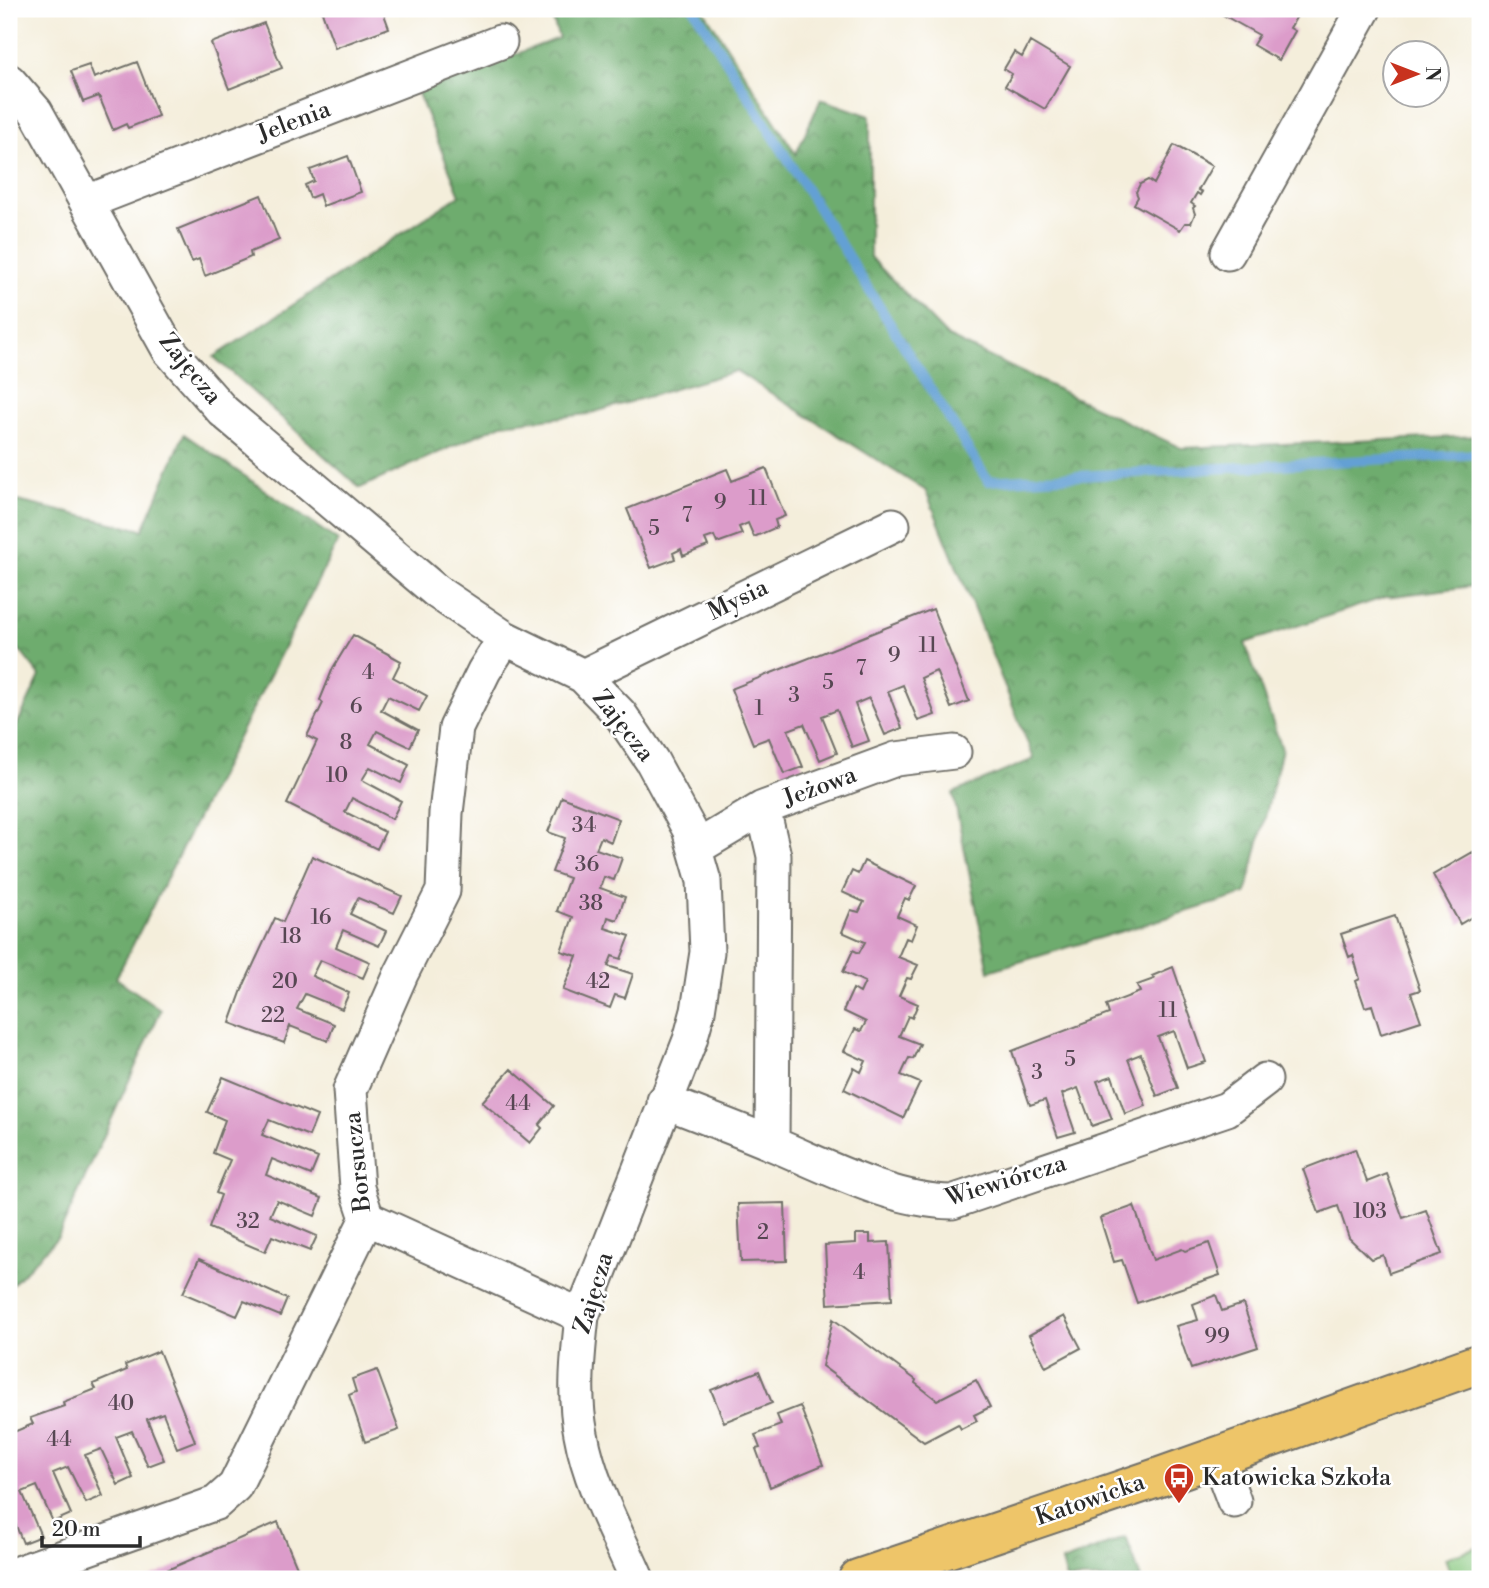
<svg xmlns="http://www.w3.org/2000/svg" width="1489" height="1588" font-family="'Libre Bodoni',serif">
<defs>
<pattern id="forest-crowns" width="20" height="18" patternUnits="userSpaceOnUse" patternTransform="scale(1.75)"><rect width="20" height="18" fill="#6eac6e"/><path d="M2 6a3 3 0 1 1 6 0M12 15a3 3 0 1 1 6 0" fill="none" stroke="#5b8c5b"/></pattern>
</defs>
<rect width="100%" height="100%" fill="#fff"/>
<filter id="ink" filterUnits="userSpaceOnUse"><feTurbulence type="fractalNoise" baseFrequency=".0143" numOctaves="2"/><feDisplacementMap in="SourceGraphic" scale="14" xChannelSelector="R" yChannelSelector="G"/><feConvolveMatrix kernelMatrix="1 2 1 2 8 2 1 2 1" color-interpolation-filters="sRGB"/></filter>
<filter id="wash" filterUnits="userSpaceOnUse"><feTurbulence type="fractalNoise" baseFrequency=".00686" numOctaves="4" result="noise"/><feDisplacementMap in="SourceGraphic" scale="28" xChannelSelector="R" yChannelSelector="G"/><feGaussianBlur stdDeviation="1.57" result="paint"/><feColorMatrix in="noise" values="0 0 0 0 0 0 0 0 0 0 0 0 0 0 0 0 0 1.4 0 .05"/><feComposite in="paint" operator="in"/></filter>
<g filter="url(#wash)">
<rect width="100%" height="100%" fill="#f4eedb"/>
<path fill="url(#forest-crowns)" stroke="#4c6c4c" stroke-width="2" d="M549 9H703L796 154 821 99 870 116V257L948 337 1181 448 1480 436V585L1386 597 1245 643 1282 749 1246 894 989 971 953 793 1034 759 926 491 736 371 588 414 502 424 360 488 214 357 460 195 417 91 559 38Z
M184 434 338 541 116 978 161 1010 58 1237 9 1288V742L40 676 9 637V499L143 530Z
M1126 1537 1141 1579H1067L1062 1562Z"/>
<path fill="#88c87f" stroke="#5a7a55" stroke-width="2" d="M1480 1546V1579H1453L1445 1558Z"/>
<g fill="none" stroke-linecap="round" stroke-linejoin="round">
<path stroke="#64a0d4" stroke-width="10" d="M694 9 988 481 1480 454"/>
</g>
<g id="blocks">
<path fill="#dc9cca" d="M321 9H382L389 28 335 48Z
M1227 9H1301L1290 28 1295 31 1279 60 1253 45 1259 35 1223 15Z
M264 23 282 68 229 89 211 43Z
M1030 42 1070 66 1045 109 1005 86 1012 74 1004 69 1014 52 1022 57Z
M137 62 158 116 128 128 126 124 113 130 99 96 83 102 71 71 89 65 94 78Z
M1174 145 1212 166 1198 190 1202 192 1200 195 1197 193 1191 203 1195 206 1193 208 1195 214 1191 223H1185L1180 230 1134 204 1138 197 1136 192 1140 184 1148 180 1154 184Z
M348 156 361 192 323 206 319 194 310 198 305 185 314 181 310 170Z
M261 195 279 240 250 252 251 257 205 276 199 259 192 262 178 229Z
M766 468 785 516 775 520 777 527 754 537 748 523 739 527 742 534 717 543 714 536 705 539 708 546 683 556 681 549 673 553 675 559 651 568 627 509 727 469 732 481Z
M933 609 969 701 951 708 936 671 921 678 935 715 918 721 903 685 888 691 902 728 885 735 869 698 855 704 869 741 852 747 837 710 822 716 837 753 820 760 804 724 788 730 803 767 784 774 769 738 753 744 731 689Z
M353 635 401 661 393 677 427 696 419 711 388 696 381 710 418 730 410 747 377 731 370 744 409 765 401 783 370 767 362 780 401 801 392 819 352 798 345 812 385 832 377 849 287 804 317 741 307 736 323 703 320 700 333 668Z
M562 797 619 819 611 842 601 837 596 849 622 858 614 880 604 877 600 888 625 897 617 920 608 917 605 928 630 936 621 959 612 956 608 966 633 974 625 998 615 995 610 1008 563 990 577 956 561 951 573 917 557 911 569 878 552 872 565 838 548 832Z
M1473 852 1480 865V912L1460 924 1433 875Z
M312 856 402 896 394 913 358 898 350 914 386 931 379 946 343 930 336 947 370 962 363 978 320 960 312 976 349 993 342 1009 305 994 297 1009 334 1024 328 1041 290 1026 284 1043 230 1023 243 987 275 918 283 922Z
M864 861 916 886 909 900 905 898 897 916 917 925 911 940 906 938 898 957 918 965 911 979 907 978 899 996 918 1004 912 1018 908 1016 899 1036 920 1044 913 1059 909 1058 901 1075 920 1083 903 1118 844 1089 854 1068 861 1072 866 1061 844 1051 855 1029 861 1031 866 1022 843 1011 853 989 860 993 865 982 843 972 853 950 859 953 865 942 842 932 851 910 859 912 864 902 842 892 852 871 858 874Z
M1395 916 1420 990 1411 993 1421 1021 1381 1034 1372 1005 1365 1007 1356 981 1360 979 1353 955 1349 957 1341 934Z
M1173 967 1206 1062 1187 1068 1174 1031 1158 1037 1178 1088 1157 1096 1141 1054 1128 1059 1146 1106 1125 1114 1112 1076 1097 1081 1112 1119 1092 1126 1078 1088 1062 1094 1075 1132 1058 1137 1045 1100 1030 1105 1012 1051 1109 1014 1106 1005 1140 992 1137 985 1154 979 1152 976Z
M511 1069 554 1106 539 1125 542 1128 530 1143 482 1102Z
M223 1077 317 1116 309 1136 269 1120 262 1135 318 1158 311 1175 272 1159 266 1175 322 1198 315 1216 277 1200 270 1216 317 1236 310 1251 272 1236 265 1252 209 1228 221 1195 216 1193 230 1160 213 1153 225 1120 207 1112Z
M1355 1149 1367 1182 1387 1174 1403 1218 1426 1210 1442 1254 1389 1273 1383 1255 1371 1259 1349 1238 1338 1206 1319 1213 1303 1169Z
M785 1203 787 1261 741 1262 738 1204Z
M1134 1206 1153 1260 1182 1249 1185 1251 1209 1243 1220 1275 1137 1303 1122 1260 1114 1262 1100 1218Z
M856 1234H870V1243L889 1242 892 1300 828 1304 825 1245 856 1243Z
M199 1259 287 1299 280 1316 244 1301 237 1316 183 1293Z
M1216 1295 1222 1311 1243 1304 1258 1347 1191 1369 1176 1326 1198 1320 1193 1304Z
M1064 1316 1081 1348 1046 1367 1029 1335Z
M833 1319 916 1380 915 1383 937 1400 976 1380 990 1407 974 1415 977 1421 961 1429 958 1424 924 1442 822 1366Z
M159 1351 195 1441 177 1448 163 1413 147 1419 164 1460 148 1466 132 1431 116 1437 133 1478 118 1485 101 1449 85 1455 103 1496 86 1503 68 1467 53 1473 71 1514 53 1522 37 1486 22 1492 41 1536 23 1543 9 1508V1434L33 1424 30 1418 64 1406 63 1402 96 1389 93 1384 127 1370 125 1365Z
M377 1370 399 1430 365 1442 349 1395 356 1392 352 1379Z
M759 1371 772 1403 724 1422 711 1390Z
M800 1406 823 1465 770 1487 756 1449 760 1448 755 1435 781 1425 777 1415Z
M278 1522 302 1579H146Z"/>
</g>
</g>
<g filter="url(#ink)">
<use href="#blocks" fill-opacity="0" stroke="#716f69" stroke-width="2"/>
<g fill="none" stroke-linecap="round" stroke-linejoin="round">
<g stroke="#716f69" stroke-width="37">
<path id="minor" d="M9 81 36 112 169 350 223 411 437 592 505 638 583 676 620 714 652 761 689 829 704 881 707 952 698 1011 690 1040 582 1316C578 1354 573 1396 581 1434 590 1485 617 1533 637 1579
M87 202 500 42
M1228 253 1364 9
M583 676 893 525
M763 808 774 856 772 1144
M696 848 763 808 896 759 954 752
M664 1101C701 1116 738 1129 775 1145 830 1168 892 1201 952 1202L1227 1109 1265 1080
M367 1218 582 1316
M1217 1456 1234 1501
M9 1576 216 1503 235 1486 367 1218 357 1188 350 1090 401 974 443 891 446 813 456 728 484 671 505 638"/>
</g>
<g stroke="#716f69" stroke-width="42">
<path id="major" d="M858 1579 1157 1478 1480 1363"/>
</g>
<use href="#minor" stroke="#fff" stroke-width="33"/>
<use href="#major" stroke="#eec569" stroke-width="38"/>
</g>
</g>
<defs>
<g id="bus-pin" transform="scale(1.575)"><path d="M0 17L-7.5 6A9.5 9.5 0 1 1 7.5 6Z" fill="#c8321e" stroke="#fff"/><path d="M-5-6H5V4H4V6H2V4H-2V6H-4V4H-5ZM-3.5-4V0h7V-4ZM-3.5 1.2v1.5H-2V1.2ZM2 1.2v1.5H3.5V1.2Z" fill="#fff"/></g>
</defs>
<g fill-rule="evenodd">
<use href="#bus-pin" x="1179" y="1478"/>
</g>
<g text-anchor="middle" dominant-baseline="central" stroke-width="5" stroke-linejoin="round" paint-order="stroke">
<g font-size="21" fill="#574753">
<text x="758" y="499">11</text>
<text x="720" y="503">9</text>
<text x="687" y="516">7</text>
<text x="654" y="529">5</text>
<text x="928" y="646">11</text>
<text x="894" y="656">9</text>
<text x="861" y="669">7</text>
<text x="368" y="673">4</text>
<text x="828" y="683">5</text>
<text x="794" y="696">3</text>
<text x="356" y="707">6</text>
<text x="759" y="709">1</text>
<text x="346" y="743">8</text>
<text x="337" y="776">10</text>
<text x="584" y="826">34</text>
<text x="587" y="865">36</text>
<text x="591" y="904">38</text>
<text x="321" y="918">16</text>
<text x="291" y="937">18</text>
<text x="285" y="982">20</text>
<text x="598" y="982">42</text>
<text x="1168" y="1011">11</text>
<text x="273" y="1016">22</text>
<text x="1070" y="1060">5</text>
<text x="1037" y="1073">3</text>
<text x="518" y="1104">44</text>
<text x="1370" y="1212">103</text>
<text x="248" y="1222">32</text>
<text x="763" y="1233">2</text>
<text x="859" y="1273">4</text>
<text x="1217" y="1337">99</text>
<text x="121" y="1404">40</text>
<text x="59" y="1440">44</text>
</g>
<g font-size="24" fill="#2b2b2b" stroke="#fff">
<text transform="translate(294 122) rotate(-21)">Jelenia</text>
<text transform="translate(190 369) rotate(51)">Zajęcza</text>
<text transform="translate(738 600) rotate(-26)">Mysia</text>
<text transform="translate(623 726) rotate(52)">Zajęcza</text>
<text transform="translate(820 787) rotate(-20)">Jeżowa</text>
<text transform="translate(358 1162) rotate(-96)">Borsucza</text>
<text transform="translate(1006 1181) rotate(-17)">Wiewiórcza</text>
<text transform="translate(594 1293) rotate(-73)">Zajęcza</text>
<text transform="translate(1090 1500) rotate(-19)">Katowicka</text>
</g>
<g font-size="24" fill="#2b2b2b" stroke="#fff" text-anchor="start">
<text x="1202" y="1478">Katowicka Szkoła</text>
</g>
</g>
<rect width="1489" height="1588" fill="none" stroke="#fff" stroke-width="35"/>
<g transform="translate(1416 74) rotate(90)"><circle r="33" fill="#ffffff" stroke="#aaaaaa" stroke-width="2"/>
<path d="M0-5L12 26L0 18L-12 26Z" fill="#c8321e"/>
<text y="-10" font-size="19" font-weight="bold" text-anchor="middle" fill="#2b2b2b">N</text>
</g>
<path d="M42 1536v10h98v-10" fill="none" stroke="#2b2b2b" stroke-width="3.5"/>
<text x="52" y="1536" font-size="21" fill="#2b2b2b" stroke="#ffffff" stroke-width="5" paint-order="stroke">20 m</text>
</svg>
